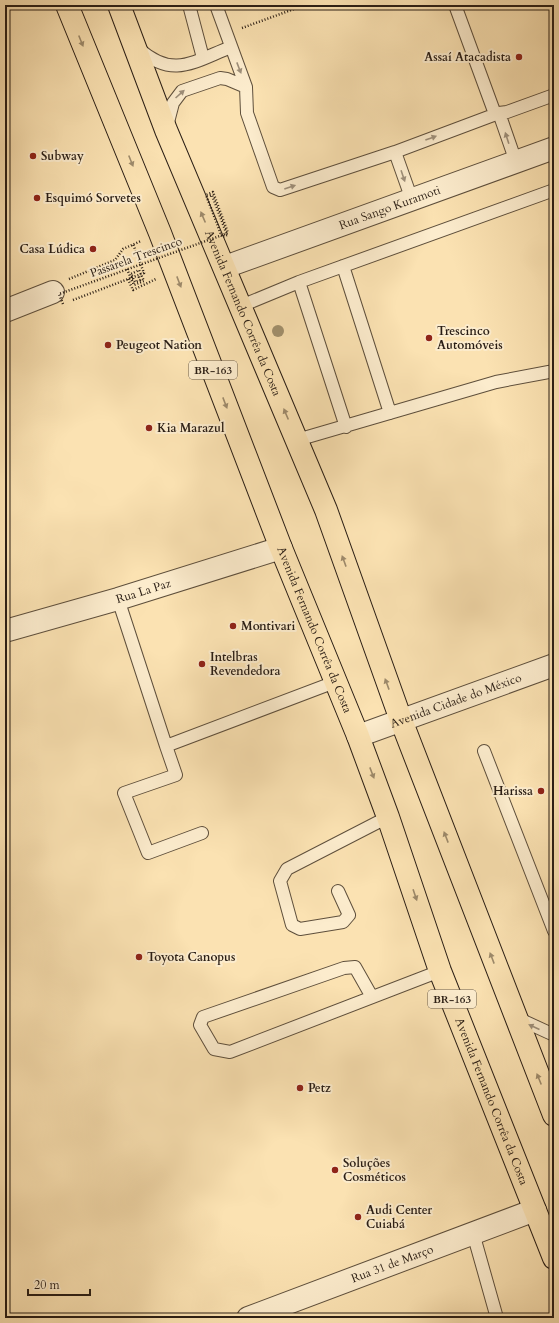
<svg xmlns="http://www.w3.org/2000/svg" width="559" height="1323" font-family="Cardo,serif">
<rect width="100%" height="100%" fill="#fbe2b2"/>
<filter id="stains"><feTurbulence type="fractalNoise" baseFrequency=".005" numOctaves="4"/><feColorMatrix values="0 0 0 0 .2 0 0 0 0 .09 0 0 0 0 .02 0 0 0 .5 -.17"/></filter>
<radialGradient id="worn" r=".72"><stop offset=".6" stop-color="#630" stop-opacity="0"/><stop offset="1" stop-color="#630" stop-opacity=".3"/></radialGradient>
<g fill="none" stroke-linecap="round" stroke-linejoin="round">
<g stroke="#5e4f3c" stroke-width="14">
<path id="service" d="M189 5 203 58
M216 5 246 87 247 113 273 187 280 190 395 152 499 113 507 112 554 95
M455 5 495 114
M139 49C173 79 193 62 231 47
M499 113 516 162
M167 126 173 103 182 91 220 78 227 79 246 87
M395 152 412 200
M343 266 390 413
M241 306 299 282
M346 427 299 282 554 190
M297 440 496 382 554 371
M118 599 166 746 335 682
M166 746 176 775 124 793 148 853 202 833
M484 751 554 931
M338 891 349 915 343 922 300 929 292 925 280 881 287 869 388 817
M372 997 355 967 344 968 203 1017 200 1025 214 1049 230 1052 440 971
M517 1018 554 1035
M473 1233 497 1318"/>
</g>
<g stroke="#5e4f3c" stroke-width="24">
<g id="minor">
<path id="s1" d="M225 267 554 148"/>
<path d="M5 311 53 292"/>
<path id="s2" d="M358 736 554 665"/>
<path id="s3" d="M248 1318 535 1210"/>
</g>
</g>
<g stroke="#5e4f3c" stroke-width="24">
<g id="tertiary">
<path id="s4" d="M5 631 118 599 281 548"/>
</g>
</g>
<g stroke="#2a1e15" stroke-width="24">
<g id="trunk">
<path id="s5" d="M67 5 160 233 281 548 358 736 388 817 440 971 554 1258"/>
<path id="s6" d="M119 5 166 130 326 510 401 720 554 1115"/>
</g>
</g>
<path stroke="#2a1e15" stroke-width="2.5" stroke-dasharray="1 2" stroke-linecap="butt" d="M242 28 305 5
M127 269 134 285 144 281 139 270 131 274 135 282 140 280 138 275
M69 279 115 260 123 249 141 241
M128 279 133 290 156 279
M73 300 144 273 133 244"/>
<use href="#service" stroke="#fceccd" stroke-width="12"/>
<use href="#minor" stroke="#fceccd" stroke-width="22"/>
<use href="#tertiary" stroke="#fceccd" stroke-width="22"/>
<use href="#trunk" stroke="#fbe2b2" stroke-width="22"/>
<path stroke="#2a1e15" stroke-width="2.5" stroke-dasharray="1 2" stroke-linecap="butt" d="M63 304 59 294 228 233 213 192 206 195 222 237 227 235 212 195 209 196"/>
</g>
<circle fill="#a2916e" cx="278" cy="331" r="6"/>
<defs><path id="oneway-solid" d="M-6-.8H1V-3.2L6.5 0L1 3.2V.8H-6Z"/></defs>
<g fill="#9d8a6b">
<use href="#oneway-solid" transform="translate(81 41) rotate(68)"/>
<use href="#oneway-solid" transform="translate(131 161) rotate(68)"/>
<use href="#oneway-solid" transform="translate(203 217) rotate(-113)"/>
<use href="#oneway-solid" transform="translate(179 282) rotate(69)"/>
<use href="#oneway-solid" transform="translate(225 403) rotate(69)"/>
<use href="#oneway-solid" transform="translate(286 414) rotate(-113)"/>
<use href="#oneway-solid" transform="translate(344 561) rotate(-110)"/>
<use href="#oneway-solid" transform="translate(387 684) rotate(-110)"/>
<use href="#oneway-solid" transform="translate(372 773) rotate(69)"/>
<use href="#oneway-solid" transform="translate(446 837) rotate(-111)"/>
<use href="#oneway-solid" transform="translate(415 895) rotate(71)"/>
<use href="#oneway-solid" transform="translate(492 958) rotate(-111)"/>
<use href="#oneway-solid" transform="translate(539 1079) rotate(-112)"/>
</g>
<g fill="#9e8f7a">
<use href="#oneway-solid" transform="translate(239 68) rotate(69)"/>
<use href="#oneway-solid" transform="translate(180 94) rotate(-42)"/>
<use href="#oneway-solid" transform="translate(431 138) rotate(-20)"/>
<use href="#oneway-solid" transform="translate(507 138) rotate(-108)"/>
<use href="#oneway-solid" transform="translate(403 176) rotate(71)"/>
<use href="#oneway-solid" transform="translate(290 187) rotate(-19)"/>
<use href="#oneway-solid" transform="translate(534 1027) rotate(-156)"/>
</g>
<g fill="#8f2418" stroke="#fceccd" stroke-width="1.5">
<circle cx="519" cy="57" r="4"/>
<circle cx="33" cy="156" r="4"/>
<circle cx="37" cy="198" r="4"/>
<circle cx="93" cy="249" r="4"/>
<circle cx="429" cy="338" r="4"/>
<circle cx="108" cy="345" r="4"/>
<circle cx="149" cy="428" r="4"/>
<circle cx="233" cy="626" r="4"/>
<circle cx="202" cy="664" r="4"/>
<circle cx="541" cy="791" r="4"/>
<circle cx="139" cy="957" r="4"/>
<circle cx="300" cy="1088" r="4"/>
<circle cx="335" cy="1170" r="4"/>
<circle cx="358" cy="1217" r="4"/>
</g>
<g text-anchor="middle" dominant-baseline="central" stroke-width="4" stroke-linejoin="round" paint-order="stroke">
<g fill="#fceccd" stroke="#695c4c" stroke-width="1">
<rect x="189" y="361" width="48" height="18" rx="3"/>
<rect x="428" y="990" width="48" height="18" rx="3"/>
</g>
<g font-size="11" font-weight="bold" fill="#2a1e15">
<text x="213" y="370">BR-163</text>
<text x="452" y="999">BR-163</text>
</g>
<g font-size="12" font-weight="bold" fill="#2a1e15" stroke="#fceccd" text-anchor="start">
<text x="511" y="57" text-anchor="end">Assaí Atacadista</text>
<text x="41" y="156">Subway</text>
<text x="45" y="198">Esquimó Sorvetes</text>
<text x="85" y="249" text-anchor="end">Casa Lúdica</text>
<text x="437" y="331">Trescinco<tspan x="437" dy="14">Automóveis</tspan></text>
<text x="116" y="345">Peugeot Nation</text>
<text x="157" y="428">Kia Marazul</text>
<text x="241" y="626">Montivari</text>
<text x="210" y="657">Intelbras<tspan x="210" dy="14">Revendedora</tspan></text>
<text x="533" y="791" text-anchor="end">Harissa</text>
<text x="147" y="957">Toyota Canopus</text>
<text x="308" y="1088">Petz</text>
<text x="343" y="1163">Soluções<tspan x="343" dy="14">Cosméticos</tspan></text>
<text x="366" y="1210">Audi Center<tspan x="366" dy="14">Cuiabá</tspan></text>
</g>
<g font-size="12" fill="#2a1e15" stroke="#fceccd">
<text stroke="none"><textPath href="#s1" startOffset="175">Rua Sango Kuramoti</textPath></text>
<text transform="translate(136 257) rotate(-20)">Passarela Trescinco</text>
<text stroke="none"><textPath href="#s6" startOffset="332">Avenida Fernando Corrêa da Costa</textPath></text>
<text stroke="none"><textPath href="#s4" startOffset="144">Rua La Paz</textPath></text>
<text stroke="none"><textPath href="#s5" startOffset="672">Avenida Fernando Corrêa da Costa</textPath></text>
<text stroke="none"><textPath href="#s2" startOffset="104">Avenida Cidade do México</textPath></text>
<text stroke="none"><textPath href="#s5" startOffset="1176">Avenida Fernando Corrêa da Costa</textPath></text>
<text stroke="none"><textPath href="#s3" startOffset="154">Rua 31 de Março</textPath></text>
</g>
</g>
<rect width="559" height="1323" fill="none" stroke="#fbe2b2" stroke-width="20"/>
<rect x="6" y="6" width="547" height="1311" fill="none" stroke="#2a1e15" stroke-width="2"/>
<rect x="10" y="10" width="539" height="1303" fill="none" stroke="#2a1e15"/>
<path d="M28 1289v6h62v-6" fill="none" stroke="#2a1e15" stroke-width="2"/>
<text x="34" y="1289" font-size="12" fill="#2a1e15" stroke="#fceccd" stroke-width="3" paint-order="stroke">20 m</text>
<rect width="100%" height="100%" filter="url(#stains)"/>
<rect width="100%" height="100%" fill="url(#worn)"/>
</svg>
